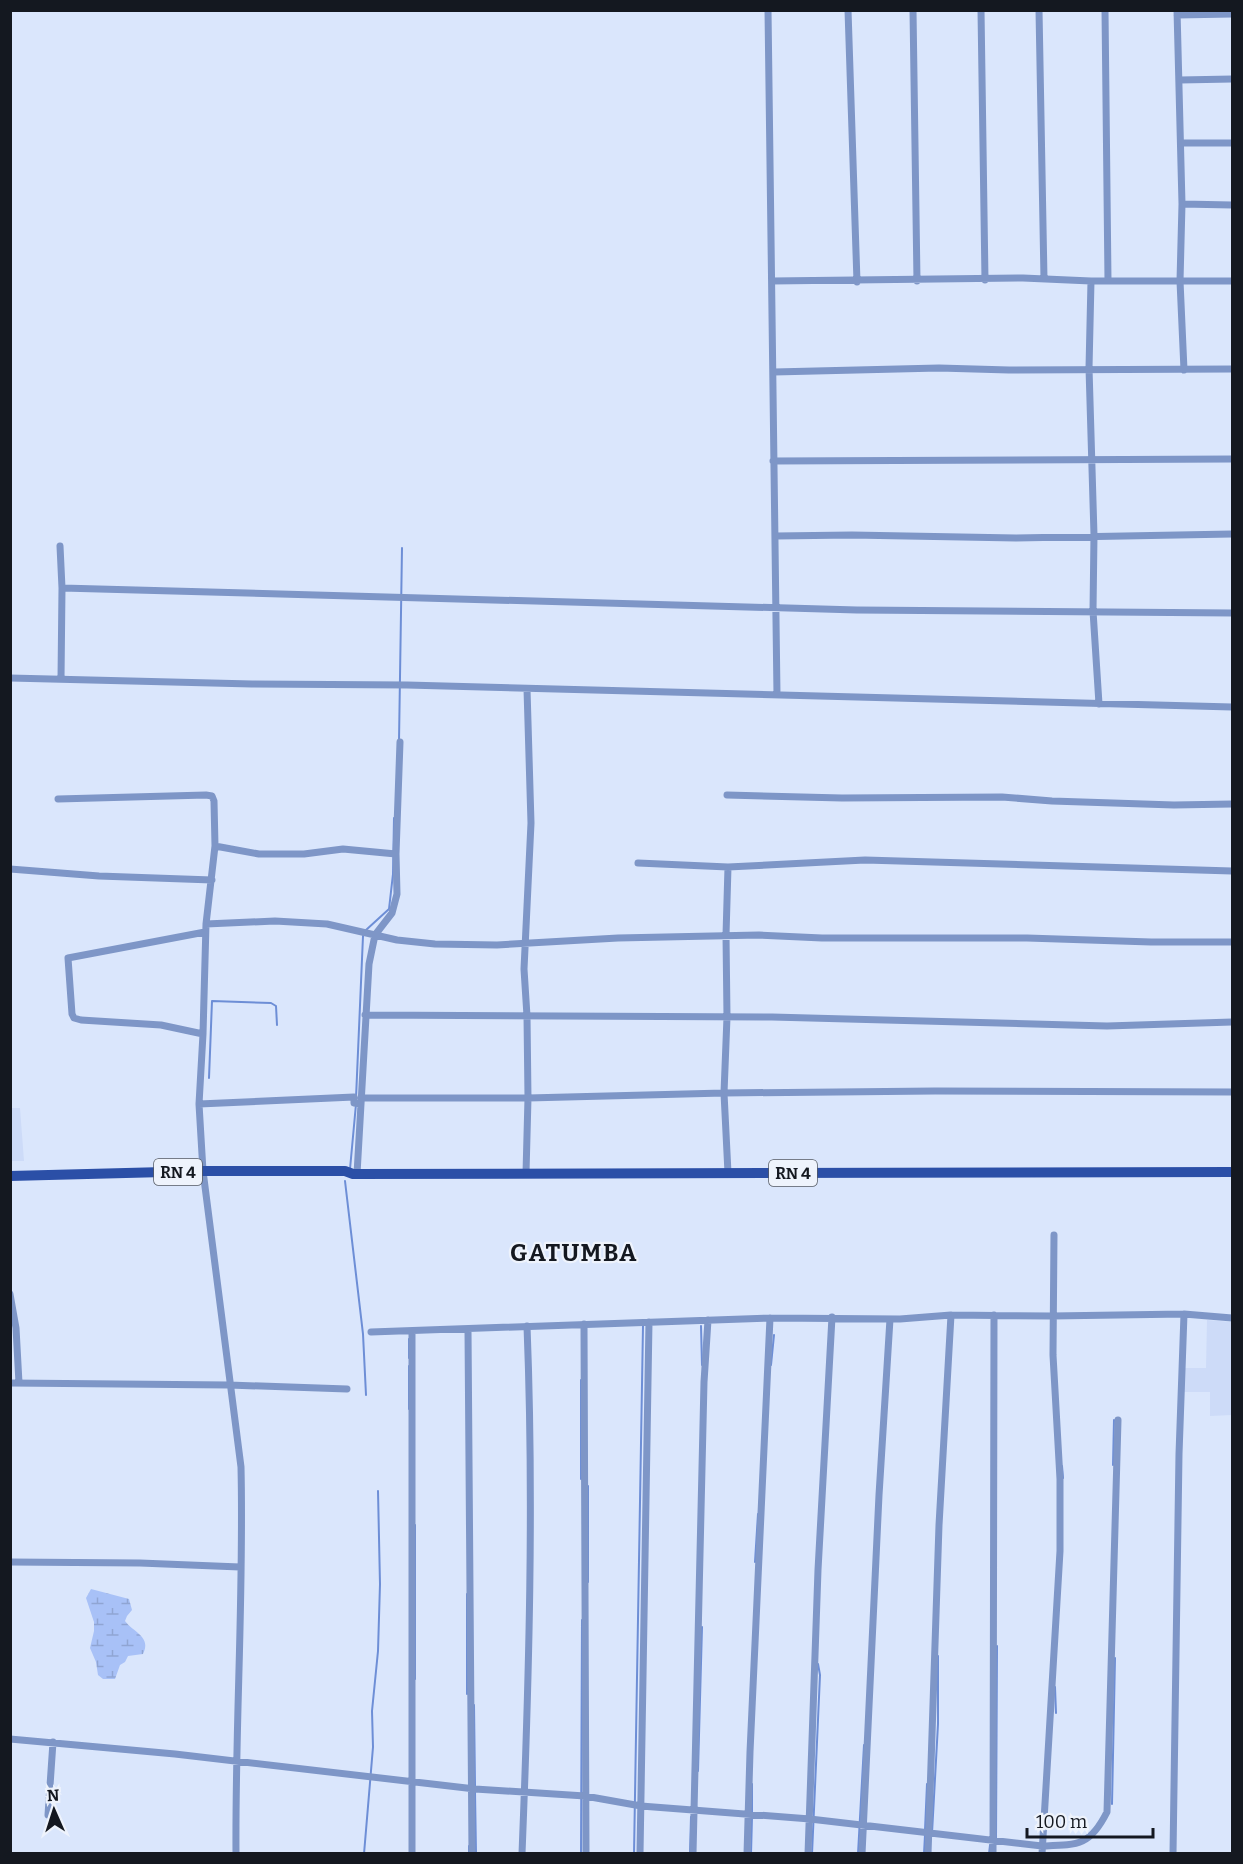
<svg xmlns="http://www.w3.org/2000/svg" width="1243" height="1864" font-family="Bitter,serif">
<defs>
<pattern id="wetland-marsh" width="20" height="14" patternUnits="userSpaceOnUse" patternTransform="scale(1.5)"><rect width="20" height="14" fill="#a8c1f7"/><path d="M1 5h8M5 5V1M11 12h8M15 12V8" fill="none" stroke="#90a5d3"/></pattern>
</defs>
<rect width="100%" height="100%" fill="#dae6fc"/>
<path fill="#cddbf8" d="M11 1108H20L24 1161H11Z
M1207 1320 1232 1322V1415L1210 1416V1392H1182L1183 1368H1206Z"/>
<path fill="url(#wetland-marsh)" d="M91 1589 129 1599 132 1610 127 1616 125 1621C133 1632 152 1637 143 1654L128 1656 125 1662 120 1665 115 1679H103L98 1675 96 1662 90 1648 94 1631V1622L86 1598Z"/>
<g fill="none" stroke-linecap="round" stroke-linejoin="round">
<path stroke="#6d8ed6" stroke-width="2" d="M399 741 402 548
M209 1078 212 1001 271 1003 276 1006 277 1025
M356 1098 363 936 366 930 389 909 393 874 394 818
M350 1169 356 1104
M345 1181 363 1334 366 1395
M701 1326 702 1365
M409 1339V1358
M771 1365 774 1335
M409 1366V1409
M581 1380V1479
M1113 1465 1114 1420
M1062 1466 1063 1478
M588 1486V1582
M415 1525V1679
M755 1562 758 1514
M467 1594V1694
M1055 1687 1056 1713
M474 1705 475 1786
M698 1771 702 1627
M752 1784V1812
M475 1792 476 1854
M1112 1804 1115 1658
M925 1830 927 1784
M932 1833 938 1724V1656
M996 1839 997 1646
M469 1846V1854
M364 1854 373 1747 372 1711 378 1651 380 1584 378 1491
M581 1854 582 1620
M634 1854 643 1326
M690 1854 691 1817
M751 1854 752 1817
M812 1854 820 1675 818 1664
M858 1854 864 1745
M924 1854 925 1835
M989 1854 990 1845"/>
<path stroke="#7e96c7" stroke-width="7" d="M768 10 777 695
M848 10 857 282
M913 10 917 281
M981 10 985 280
M1039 10 1044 279
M1105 10 1108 281
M1177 10 1182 204 1180 281 1184 370
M1177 15 1232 14
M1180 80 1232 79
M1181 143H1232
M1182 204 1232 205
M772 281 1023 278 1091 281H1232
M1091 281 1089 368 1094 535 1093 611 1099 704
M774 372 939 368 1009 370 1232 369
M773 461 1232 459
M776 536 852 535 1016 538 1232 534
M60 546 62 588
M10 678 252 684 407 685 1232 707
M61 679 62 588 857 610 1232 613
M727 795 842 798 1002 797 1052 801 1174 805 1232 804
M58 799 206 795 212 796 214 801 215 846 206 924 203 1034 199 1104 203 1171 241 1467C244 1596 235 1725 236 1854
M215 846 259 854H304L343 849 396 854
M638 863 728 867 865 860 1232 871
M728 867 726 935 727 1017 724 1093 728 1173
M10 869 99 876 212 880
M206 924 275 921 327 924 397 940 435 944 497 945 618 938 759 935 822 938H1027L1151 942H1232
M365 1015 772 1017 1107 1026 1232 1022
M203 1034 161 1025 81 1020 74 1018 72 1014 68 958 205 932
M361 1098H528L724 1093 935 1091 1232 1092
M199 1104 354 1097V1103L361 1104
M526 1173 528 1098 527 1016 524 969 531 823 527 689
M357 1174 369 964 375 935 392 913 397 894 396 854 400 742
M10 1294 16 1328 19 1383
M584 1324 586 1854
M468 1330 472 1854
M371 1332 770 1318 900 1319 951 1315 1052 1316 1184 1314 1232 1318
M10 1383 229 1385 347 1389
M10 1562 140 1563 240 1567
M10 1739 175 1754 475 1789 585 1796 641 1806 810 1819 1042 1846C1078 1845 1090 1846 1107 1812L1118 1420
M48 1815 53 1742
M412 1854V1331
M522 1854C529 1678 534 1502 527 1326
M640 1854 649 1322
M693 1854 704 1382 708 1320
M747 1854 750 1752 770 1318
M808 1854 818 1570 832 1317
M862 1854 879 1495 890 1319
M928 1854 939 1525 951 1315
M993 1854 994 1315
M1042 1854 1060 1551V1479L1053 1355 1054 1235
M1173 1854 1179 1454 1184 1314"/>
<path stroke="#2b4fa7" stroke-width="10" d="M10 1176 203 1171H345L353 1174 1232 1172"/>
</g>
<g text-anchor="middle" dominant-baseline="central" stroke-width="4.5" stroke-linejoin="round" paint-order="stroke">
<g fill="#eef3fc" stroke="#555a62" stroke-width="1.5">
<rect x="154" y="1159" width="48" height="26" rx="4.5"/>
<rect x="769" y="1160" width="48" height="26" rx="4.5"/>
</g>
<g font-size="16" font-weight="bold" fill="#141820">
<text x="178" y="1172">RN 4</text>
<text x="793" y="1173">RN 4</text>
</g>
<g font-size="24" font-weight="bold" letter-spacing="1.5" fill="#141820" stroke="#eef3fc">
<text x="574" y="1253">GATUMBA</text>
</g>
</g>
<rect width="1243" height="1864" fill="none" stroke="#141820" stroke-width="24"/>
<g transform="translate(54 1810) rotate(357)" stroke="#eef3fc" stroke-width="4.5" paint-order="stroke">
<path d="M0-4.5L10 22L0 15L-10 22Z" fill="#141820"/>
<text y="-9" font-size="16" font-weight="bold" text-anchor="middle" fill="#141820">N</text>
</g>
<path d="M1027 1828v9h126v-9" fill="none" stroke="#141820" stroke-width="3"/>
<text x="1036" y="1828" font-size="18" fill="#141820" stroke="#eef3fc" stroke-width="4.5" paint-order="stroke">100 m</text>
</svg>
